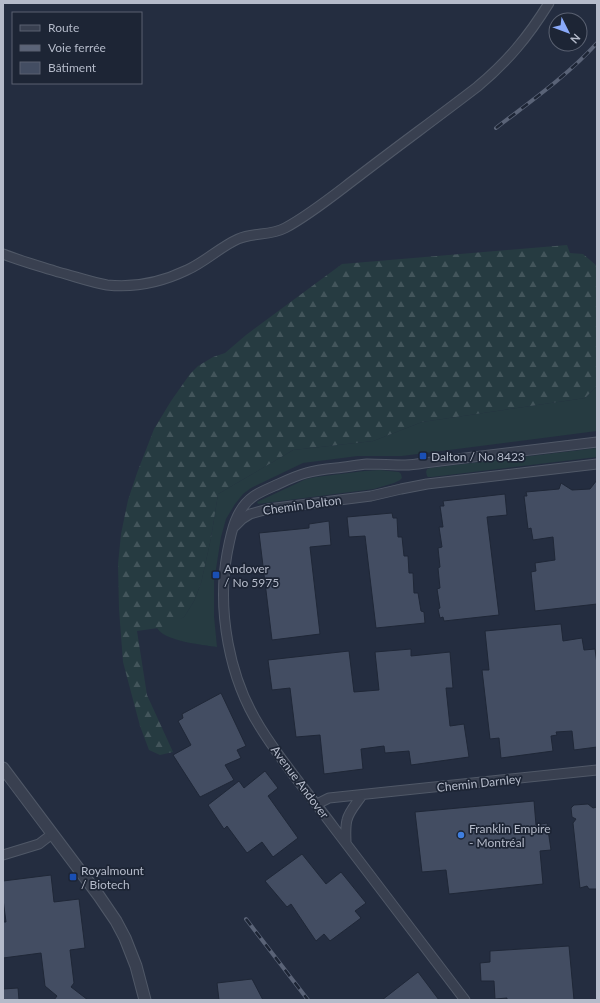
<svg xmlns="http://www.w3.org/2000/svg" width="600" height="1003" font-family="Lato,sans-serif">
<defs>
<pattern id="forest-firs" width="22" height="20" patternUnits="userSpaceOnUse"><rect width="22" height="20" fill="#263b41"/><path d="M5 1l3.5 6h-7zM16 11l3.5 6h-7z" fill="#43555b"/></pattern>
</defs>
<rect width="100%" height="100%" fill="#242d40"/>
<path fill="#263b41" d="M597 386V431L402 456H358L303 463 251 488 243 494 235 504 226 519 221 537 214 582V616L217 647C203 645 164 641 157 628L184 617 194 601 201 583 211 538 218 494 293 450 373 441 422 422 585 398Z
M597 448V457L432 477H428L427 476 426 472 427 469 430 468Z
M380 470 399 472 401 474 402 478 400 480 394 483 374 489 258 504 257 502 306 479 316 477 364 471Z"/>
<path fill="url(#forest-firs)" d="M567 245 570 253 583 254 597 266V386L585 398 422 422 373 441 293 450 218 494 211 538 201 583 194 601 184 617 171 624 158 628 137 631 147 695 173 752 160 755 149 750 140 726 123 662 119 609 118 564 121 534 128 500 137 473 154 429 171 401 190 374 198 366 213 357 225 353 246 335 342 264Z"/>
<path fill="#434d62" stroke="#1f2737" d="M597 480V604L535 611 531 572 536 571 535 563 555 560 553 537 533 540 531 528 528 529 524 496H527L526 492 559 489 561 483 572 490 590 489Z
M505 494 507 515 487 517 499 615 444 621 443 617 440 618 438 609 440 608 437 589 440 588 438 568 440 567 438 548 442 547 439 527H443L440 506H444L443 501Z
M392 513 393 518H397L398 537H402L404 556H408L409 573H413L414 593H418L421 611 424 612 425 623 376 628 365 536 349 537 347 517Z
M329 521 331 545 310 547 320 634 272 640 259 533 309 528V524Z
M561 624 563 641 582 638 584 650 595 649 597 664V747L574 750 572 731 556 732 557 735 551 736 553 751 501 758 499 738 490 739 482 670H489L485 631Z
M411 649V656L450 652 453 688H446L450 726 464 724 469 757 411 765 409 751 385 753 384 746 361 749 363 769 324 774 320 735 296 737 290 688 272 690 268 660 349 651 354 692 379 690 375 652Z
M221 693 246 746 237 750 241 758 225 765 234 780 200 797 173 755 191 745 178 721 183 718 182 714Z
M265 771 278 788 268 796 298 838 273 857 262 842 247 853 227 826 224 829 208 805 239 781 244 788Z
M534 801 536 825 547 823 551 850 540 851 543 884 449 894 446 870 422 872 415 812Z
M588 804 593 808 597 807V889H589L587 886 580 888 573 823 576 819 572 817 571 808 574 805Z
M302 854 326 884 341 872 366 903 355 911 361 918 330 941 324 934 316 941 291 904 287 907 265 881Z
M51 875 54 902 79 899 85 948 70 950 74 983 71 987 88 1000H54L57 996 45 986 41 953 3 958V922H6L3 899V881Z
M569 946 574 1000H507V998L495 999 494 981H481L480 963 490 962V951Z
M418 972 439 1000H382Z
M252 979 263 1000H219L217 983Z
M18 988 19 1000H3V989Z"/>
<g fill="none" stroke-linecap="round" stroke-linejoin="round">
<g stroke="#505867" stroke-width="11">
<path id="minor" d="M3 254C21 261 39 266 58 272 74 276 90 282 107 285 134 288 162 282 187 270 205 262 220 247 238 239 254 232 270 236 285 228 311 214 335 194 359 176 398 146 438 117 477 87 508 61 528 37 549 3
M235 526 242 519 250 514 268 509 371 496 401 489 427 484 597 464
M317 804 329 798 597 770
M346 843C346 836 345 828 347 820 349 811 357 803 362 795
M3 855 39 844 52 834
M465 1000C422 943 378 886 335 829 310 795 282 763 260 727 229 678 217 611 227 554 231 533 235 509 254 496 260 492 267 489 274 486 285 481 295 476 306 473 316 470 326 469 336 468 346 467 357 465 367 464 380 464 392 465 405 465 411 465 418 464 424 463L597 442"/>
</g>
<g stroke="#505867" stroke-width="13">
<path id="tertiary" d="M3 768 99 896 116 921 125 938 136 966 145 1000"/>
</g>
<use href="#minor" stroke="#394050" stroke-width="9"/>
<use href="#tertiary" stroke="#394050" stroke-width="11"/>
<g stroke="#5a6377" stroke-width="4">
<path id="rail" d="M496 128C531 101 567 76 597 43
M246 919 308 1000"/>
</g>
<use href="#rail" stroke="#1d2535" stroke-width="2.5" stroke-dasharray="8" stroke-linecap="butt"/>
</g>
<g fill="#1a4fb4" stroke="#1d2535" stroke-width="1.5">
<rect x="419" y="452" width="8" height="8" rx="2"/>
<rect x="212" y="571" width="8" height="8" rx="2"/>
<rect x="69" y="873" width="8" height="8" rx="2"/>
</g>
<circle fill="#3f7fe0" stroke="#1d2535" stroke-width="1.5" cx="461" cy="835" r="4"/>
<g text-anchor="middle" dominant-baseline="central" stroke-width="3.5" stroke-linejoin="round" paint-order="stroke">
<g font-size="12" fill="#b5bbca" stroke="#1d2535" text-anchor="start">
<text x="431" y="456">Dalton / No 8423</text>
<text x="224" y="568">Andover<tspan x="224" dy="14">/ No 5975</tspan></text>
<text x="469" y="828">Franklin Empire<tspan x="469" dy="14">- Montréal</tspan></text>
<text x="81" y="870">Royalmount<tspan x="81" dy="14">/ Biotech</tspan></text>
</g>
<g font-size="12" fill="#b5bbca" stroke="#1d2535">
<text transform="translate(302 505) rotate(-8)">Chemin Dalton</text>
<text transform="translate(300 782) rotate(53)">Avenue Andover</text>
<text transform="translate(479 783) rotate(-6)">Chemin Darnley</text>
</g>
</g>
<rect width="600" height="1003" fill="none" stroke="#b5bbca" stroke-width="8"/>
<rect x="12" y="12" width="130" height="72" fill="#1d2535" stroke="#5a6171"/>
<rect x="20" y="25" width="20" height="6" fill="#394050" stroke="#5a6171"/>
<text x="48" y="32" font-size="12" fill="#b5bbca">Route</text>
<rect x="20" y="45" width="20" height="6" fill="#5a6377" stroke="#5a6171"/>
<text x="48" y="52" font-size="12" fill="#b5bbca">Voie ferrée</text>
<rect x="20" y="62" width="20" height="12" fill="#434d62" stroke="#5a6171"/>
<text x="48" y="72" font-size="12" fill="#b5bbca">Bâtiment</text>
<g transform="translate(568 32) rotate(132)"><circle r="19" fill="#1d2535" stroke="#5a6171"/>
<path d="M0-3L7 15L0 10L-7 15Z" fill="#8aaafa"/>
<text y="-6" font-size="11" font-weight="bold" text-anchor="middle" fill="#b5bbca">N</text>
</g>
</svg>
